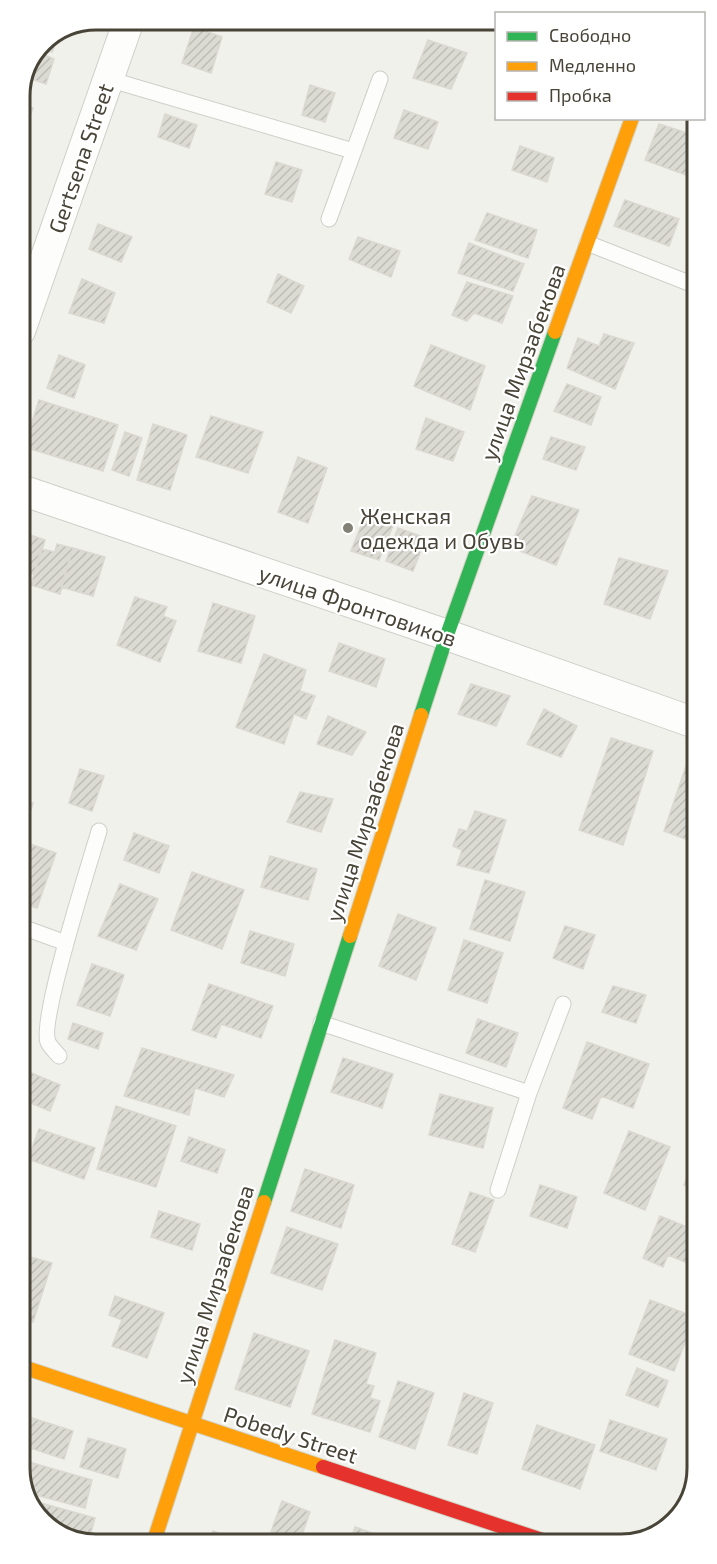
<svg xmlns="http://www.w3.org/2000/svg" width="717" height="1564" font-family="'Exo 2',sans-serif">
<defs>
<pattern id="building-hatch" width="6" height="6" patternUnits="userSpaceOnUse" patternTransform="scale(1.5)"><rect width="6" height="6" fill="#dbdad3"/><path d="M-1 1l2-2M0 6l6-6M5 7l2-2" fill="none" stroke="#bdbcb6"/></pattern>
</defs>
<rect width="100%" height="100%" fill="#f1f1eb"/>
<path fill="url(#building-hatch)" stroke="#dad8d1" stroke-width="1.5" d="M194 27 222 37 211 73 182 63Z
M59 35 52 52 39 48 42 42Z
M428 40 467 53 451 89 413 78Z
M37 52 54 59 46 84 26 77Z
M310 85 335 93 325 122 302 115Z
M20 103 33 108 22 137 20 136Z
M404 110 438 122 428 149 394 138Z
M165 114 197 125 189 148 158 137Z
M659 124 694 135V178L645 160Z
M520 146 554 158 547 182 512 170Z
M276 162 302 170 292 202 265 194Z
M625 200 679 219 669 246 614 226Z
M487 213 537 230 528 258 475 240Z
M98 224 132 237 121 262 89 249Z
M358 237 400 251 391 277 349 259Z
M469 243 524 264 513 291 458 273Z
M278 274 304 286 291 313 267 302Z
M82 279 115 293 104 323 69 313Z
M467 282 513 296 502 323 474 313 467 321 452 315Z
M604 334 634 343 615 389 567 368 578 338 599 346Z
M431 345 485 366 470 410 414 386Z
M59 355 85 365 74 398 47 388Z
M567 384 601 397 591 425 554 411Z
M39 400 118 425 103 471 24 447Z
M211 416 263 432 248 473 196 457Z
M426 418 464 432 453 461 416 449Z
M153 424 187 435 170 490 137 480Z
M125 432 142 438 129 476 112 470Z
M551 437 585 447 576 470 543 459Z
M298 457 327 468 308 523 278 512Z
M532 496 579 510 556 565 510 547Z
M366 513 394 523 379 560 351 551Z
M398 528 426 538 413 571 386 561Z
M21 532 45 540 34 574 25 572 21 585Z
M57 544 73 548 60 594 31 585 41 549 55 552Z
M73 548 105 557 93 596 61 587Z
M619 558 668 571 650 619 604 604Z
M135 597 167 607 163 616 176 621 160 662 117 645Z
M213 603 255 616 241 663 198 651Z
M339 643 385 659 376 687 329 671Z
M264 654 306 670 300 691 315 696 306 719 294 714 284 744 236 727Z
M471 684 510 696 496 726 458 714Z
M544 709 577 726 561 757 527 744Z
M328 716 366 732 352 755 317 744Z
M611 738 653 751 623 845 579 830Z
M688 760 695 762 696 843 664 831Z
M80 769 104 776 92 811 69 803Z
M300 792 333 799 321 832 287 822Z
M22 799 33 803 24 832 22 831Z
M475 811 506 820 489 873 457 865 462 850 453 846 459 829 467 831Z
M134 833 169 846 159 873 124 860Z
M30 844 56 853 37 908 22 903V874L28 876 31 869 23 866Z
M270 856 317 869 308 900 261 887Z
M192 872 244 890 222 949 171 930Z
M485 880 525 892 510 941 470 929Z
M120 884 158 899 136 950 98 936Z
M398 914 436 928 416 980 379 966Z
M565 926 595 935 583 969 553 958Z
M250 931 294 944 285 976 241 963Z
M464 940 503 953 487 1003 448 990Z
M92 964 124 975 110 1016 77 1005Z
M209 984 273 1006 261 1038 221 1024 216 1038 192 1030Z
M613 986 646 995 636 1023 602 1012Z
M478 1019 518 1033 506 1067 466 1053Z
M73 1023 103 1033 98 1049 68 1039Z
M587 1042 649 1064 633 1108 601 1096 592 1119 563 1108Z
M142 1048 234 1075 224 1097 195 1088 189 1115 124 1096Z
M343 1058 393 1074 382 1108 331 1092Z
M22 1069 60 1085 50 1111 23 1100Z
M440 1094 493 1108 483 1148 429 1135Z
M116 1106 176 1126 156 1187 97 1169Z
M39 1129 95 1148 84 1179 28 1159Z
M629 1131 670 1147 645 1210 604 1193Z
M189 1137 225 1150 217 1173 181 1161Z
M697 1154V1190L684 1185Z
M305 1169 354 1185 341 1228 291 1211Z
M540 1185 577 1197 567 1228 530 1216Z
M470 1192 494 1200 475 1252 452 1244Z
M159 1211 200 1224 192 1250 151 1237Z
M660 1216 697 1231V1267L668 1255 663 1267 643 1258Z
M287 1227 338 1244 322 1290 271 1273Z
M23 1237 28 1238 23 1255 52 1263 33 1322 23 1319Z
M115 1296 164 1313 147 1358 112 1346 122 1320 109 1315Z
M650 1300 695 1317 674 1371 629 1354Z
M254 1333 309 1351 290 1407 235 1389Z
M335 1340 376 1353 366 1384 374 1386 370 1398 380 1401 370 1432 312 1414Z
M637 1368 668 1381 658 1407 626 1395Z
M398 1381 434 1393 415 1449 379 1437Z
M464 1393 493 1403 477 1454 448 1445Z
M23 1415 73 1431 64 1459 24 1446Z
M610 1420 667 1439 656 1470 600 1451Z
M537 1425 595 1445 580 1489 522 1469Z
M88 1438 126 1449 118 1478 80 1467Z
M29 1462 92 1480 85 1508 24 1492V1477Z
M34 1501 95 1518 88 1543 50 1529 33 1506Z
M282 1501 310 1512 299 1543H267Z
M355 1527 384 1537 382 1542H350Z
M213 1531 250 1543H209Z"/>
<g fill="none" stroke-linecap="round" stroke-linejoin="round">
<g stroke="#cfcfc9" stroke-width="17">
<path id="lane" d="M108 79 353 151
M329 219 380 79
M587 243 694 285
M22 927 66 943
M321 1023 529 1093
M59 1056C56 1052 50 1047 48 1042 39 1021 90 862 99 831
M498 1190 529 1093 563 1004"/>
</g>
<g stroke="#cfcfc9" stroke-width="32">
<path id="street" d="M20 331 129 20
M21 490 447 635 695 723"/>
</g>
<g stroke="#d1d0c2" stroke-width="16">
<path id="fast" d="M421 715 447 635 555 332
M264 1202 350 936"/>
</g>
<g stroke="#d1d0c2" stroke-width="16">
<path id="slow" d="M555 332 632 118
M350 936 421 715
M23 1367 323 1467
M153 1544 264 1202"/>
</g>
<g stroke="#d1d0c2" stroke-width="16">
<path id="jam" d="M323 1467 545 1541"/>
</g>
<use href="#lane" stroke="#fdfdfc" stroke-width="15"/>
<use href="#street" stroke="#fdfdfc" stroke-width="30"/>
<use href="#fast" stroke="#30b455" stroke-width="14"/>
<use href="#slow" stroke="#ff9f0a" stroke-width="14"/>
<use href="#jam" stroke="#e5322d" stroke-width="14"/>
</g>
<circle fill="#838176" stroke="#fff" stroke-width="2" cx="348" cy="528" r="6"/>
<g text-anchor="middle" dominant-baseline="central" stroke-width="4.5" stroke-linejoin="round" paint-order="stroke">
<g font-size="22" fill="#484437" stroke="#fff">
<text transform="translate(80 158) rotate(-71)">Gertsena Street</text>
<text transform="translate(522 362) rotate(-70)">улица Мирзабекова</text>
<text transform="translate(358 605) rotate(19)">улица Фронтовиков</text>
<text transform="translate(364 822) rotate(-72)">улица Мирзабекова</text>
<text transform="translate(214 1284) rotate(-72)">улица Мирзабекова</text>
<text transform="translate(291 1434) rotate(18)">Pobedy Street</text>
</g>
<g font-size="22" fill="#484437" stroke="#fff" text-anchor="start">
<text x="360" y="515">Женская<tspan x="360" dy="25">одежда и Обувь</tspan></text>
</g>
</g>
<path d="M0 0H717V1564H0ZM96 30H621A66 66 0 0 1 687 96V1468A66 66 0 0 1 621 1534H96A66 66 0 0 1 30 1468V96A66 66 0 0 1 96 30Z" fill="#fff" fill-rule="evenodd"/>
<path fill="none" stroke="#484437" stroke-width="3" d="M96 30H621A66 66 0 0 1 687 96V1468A66 66 0 0 1 621 1534H96A66 66 0 0 1 30 1468V96A66 66 0 0 1 96 30Z"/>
<rect x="495" y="12" width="210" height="108" fill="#ffffff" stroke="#b6b4af" stroke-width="1.5"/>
<rect x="507" y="32" width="30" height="9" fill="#30b455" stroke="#b6b4af" stroke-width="1.5"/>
<text x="549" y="42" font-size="18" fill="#484437">Свободно</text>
<rect x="507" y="62" width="30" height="9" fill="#ff9f0a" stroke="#b6b4af" stroke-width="1.5"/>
<text x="549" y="72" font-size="18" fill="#484437">Медленно</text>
<rect x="507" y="92" width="30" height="9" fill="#e5322d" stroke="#b6b4af" stroke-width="1.5"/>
<text x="549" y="102" font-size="18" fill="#484437">Пробка</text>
</svg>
